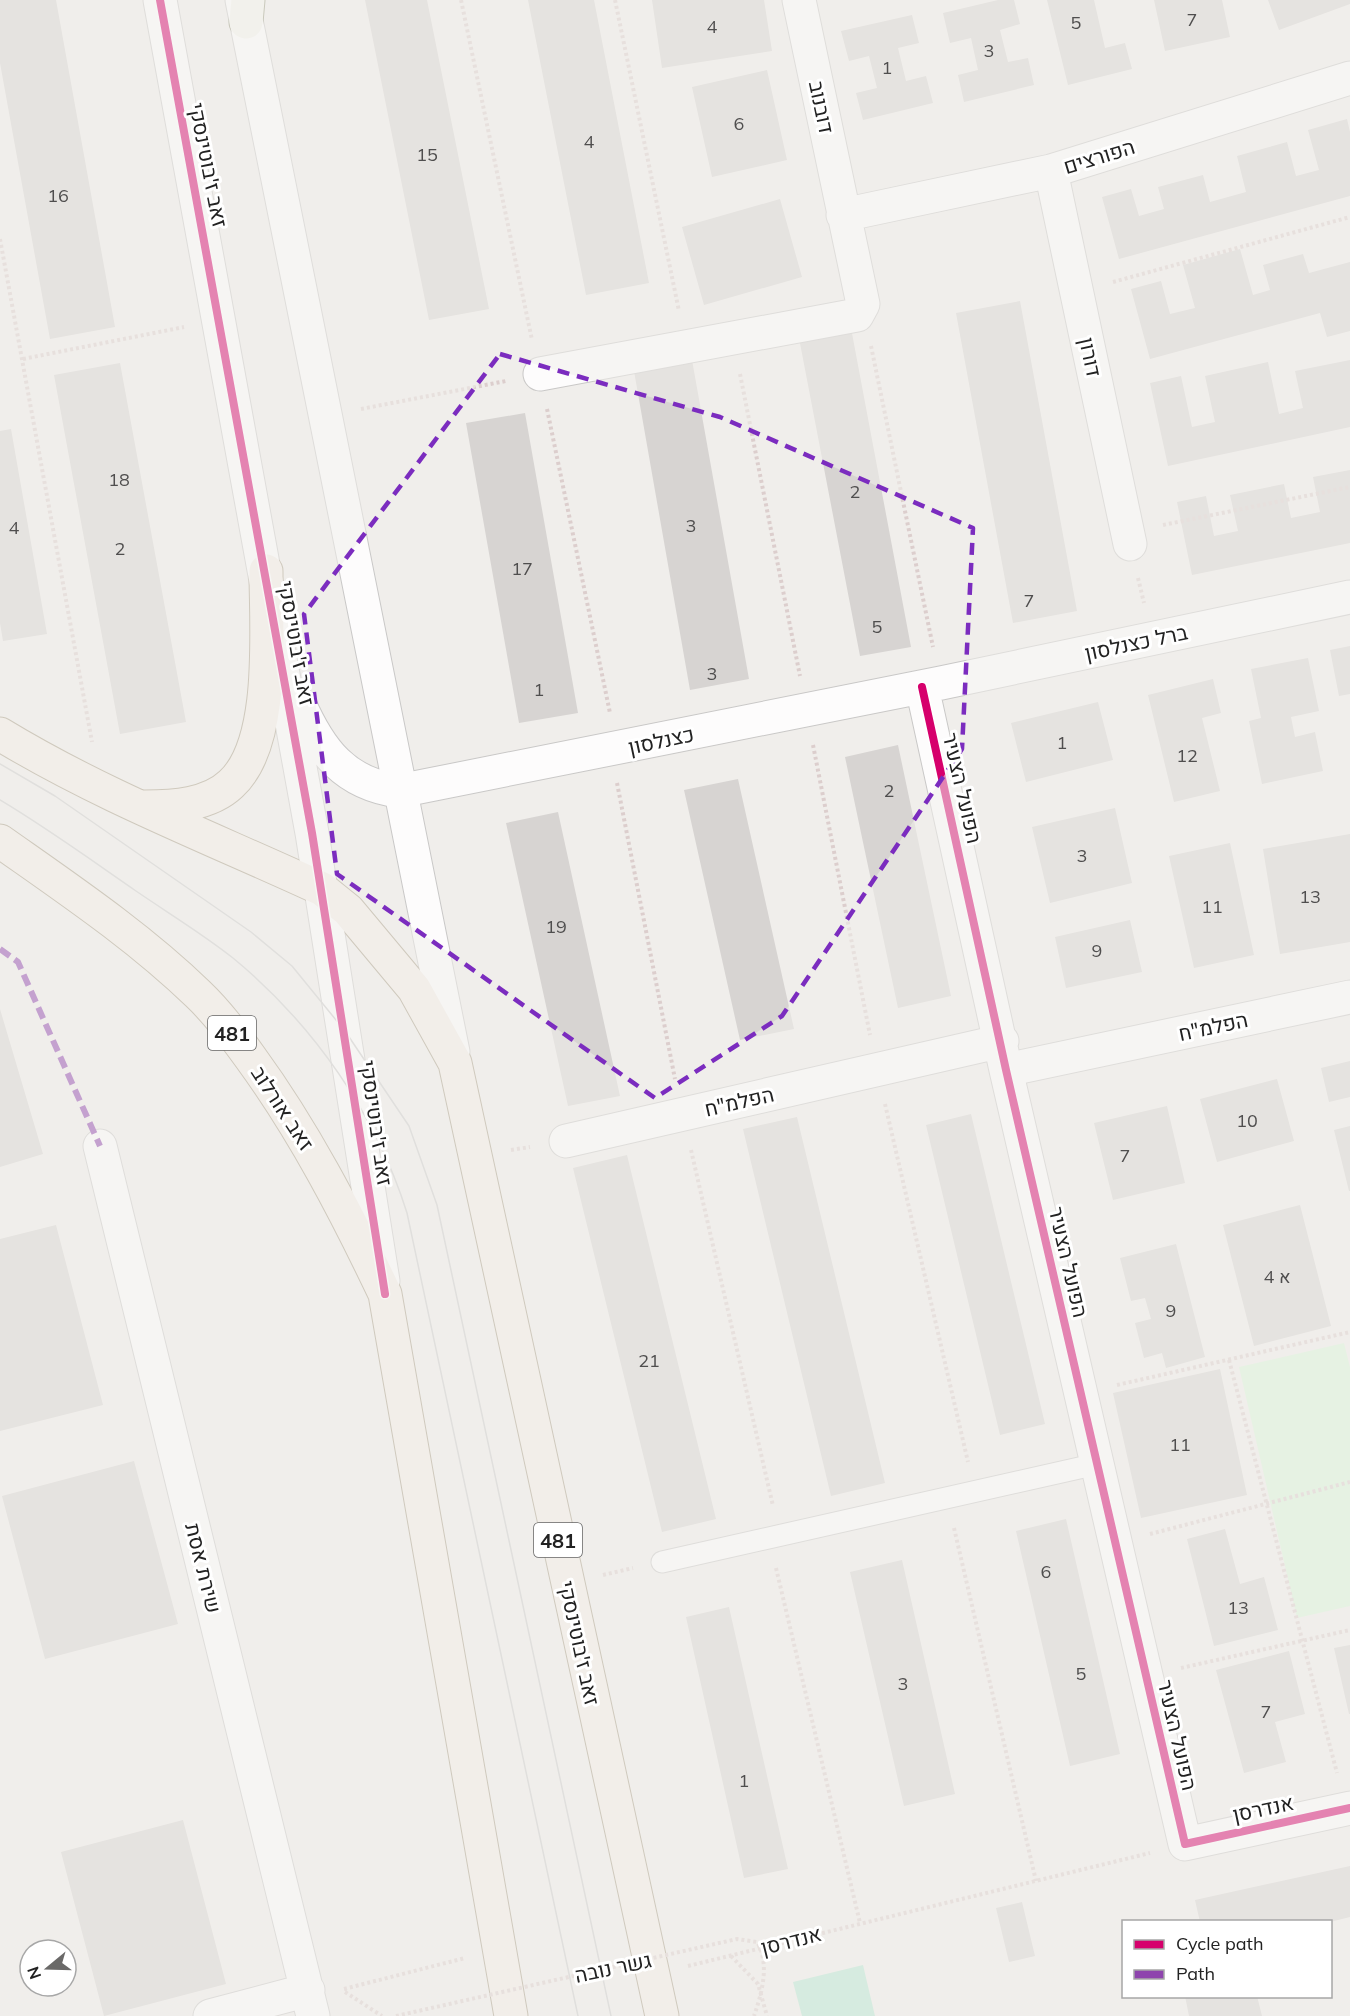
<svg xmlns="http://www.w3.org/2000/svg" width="1350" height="2016" font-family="Mulish,Heebo,sans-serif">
<rect width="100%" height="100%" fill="#f0eeeb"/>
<path fill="#daf5da" d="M1344 1343 1350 1367V1606L1297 1618 1239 1367Z"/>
<path fill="#b7e6d2" d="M863 1965 875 2016H802L793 1982Z"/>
<path fill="#d7d4d2" d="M0 0H56L115 327 50 339 0 63Z
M365 0H427L489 309 429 320Z
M528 0H594L649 283 586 295Z
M652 0H764L772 51 662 68Z
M998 0H1014L1020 24 1000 30 1008 62 1028 58 1034 85 964 102 958 75 978 70 971 38 950 43 943 13Z
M1047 0H1094L1105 48 1125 43 1132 69 1068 85Z
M1154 0H1222L1230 37 1165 51Z
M1268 0H1350V4L1279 30Z
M912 15 919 43 898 48 906 81 926 76 933 103 863 120 856 93 877 88 869 56 849 61 841 31Z
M767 70 787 160 712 177 692 87Z
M1347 119 1350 132V196L1119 259 1102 197 1131 189 1139 216 1164 209 1158 187 1203 175 1210 202 1246 192 1237 156 1287 142 1296 176 1319 170 1308 130Z
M780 199 802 277 704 305 682 227Z
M1240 249 1253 295 1270 290 1263 265 1303 254 1309 273 1350 262V331L1327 337 1320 313 1150 359 1131 289 1161 281 1170 314 1195 308 1183 265Z
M1020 301 1077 611 1013 623 956 313Z
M851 328 911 647 860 656 799 338Z
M692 360 749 679 690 690 634 371Z
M1350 360V427L1168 466 1150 383 1181 376 1192 427 1215 422 1205 376 1268 362 1279 414 1303 408 1295 371Z
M120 363 186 722 120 734 54 375Z
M525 413 578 713 519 723 466 423Z
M11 429 47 634 3 641 0 623V431Z
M1350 470V543L1192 575 1177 502 1206 496 1214 536 1238 531 1230 495 1284 484 1291 518 1320 512 1313 477Z
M1350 646V694L1339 696 1330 650Z
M1308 658 1319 711 1291 717 1295 737 1315 732 1323 771 1262 784 1249 721 1261 718 1251 669Z
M1213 679 1221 713 1202 718 1220 791 1174 802 1148 695Z
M1098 702 1113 760 1026 782 1011 723Z
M898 745 951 996 898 1008 845 757Z
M738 779 794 1029 740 1040 684 790Z
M1115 808 1132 883 1050 903 1032 827Z
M558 812 620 1096 568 1106 506 823Z
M1350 834V942L1280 954 1263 849Z
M1230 843 1254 955 1194 968 1169 856Z
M1130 920 1142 972 1066 988 1055 937Z
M0 1009 43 1154 0 1167Z
M1350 1061V1097L1329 1102 1321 1068Z
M1277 1079 1294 1141 1217 1162 1200 1099Z
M1167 1106 1185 1183 1113 1200 1094 1123Z
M971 1114 1045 1424 1000 1435 926 1125Z
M797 1117 885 1483 831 1496 743 1129Z
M1350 1126V1191H1349L1334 1130Z
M627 1155 716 1519 662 1532 573 1168Z
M1300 1205 1331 1326 1254 1346 1223 1225Z
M56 1225 103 1405 0 1431V1239Z
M1176 1244 1205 1357 1166 1368 1162 1353 1144 1358 1135 1323 1151 1319 1145 1298 1131 1301 1120 1258Z
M1220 1369 1247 1495 1141 1518 1113 1393Z
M134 1461 178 1624 45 1659 2 1496Z
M1066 1519 1120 1754 1070 1766 1016 1531Z
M1225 1529 1240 1584 1264 1577 1278 1630 1214 1646 1187 1539Z
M902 1560 955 1794 904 1806 850 1572Z
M729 1607 788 1869 744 1878 686 1617Z
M1350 1645V1714H1349L1334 1648Z
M1289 1651 1305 1714 1275 1722 1286 1762 1244 1773 1216 1670Z
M183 1820 226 1984 104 2016 61 1852Z
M1350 1866V1917L1330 1922H1200L1195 1900Z
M1022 1902 1035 1956 1009 1962 996 1908Z
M1185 1996H1257L1262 2016H1189Z"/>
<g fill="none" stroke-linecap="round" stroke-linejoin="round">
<g stroke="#c9c8c7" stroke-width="23">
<path id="service" d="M662 1562 1097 1464"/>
</g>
<g stroke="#c9c8c7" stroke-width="35">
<path id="minor" d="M1051 171 1130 544
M843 215 1051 171 1350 78
M540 374 857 315 863 304 799 0
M922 687 1006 1070 1185 1844 1350 1808
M399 791 941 683 1350 597
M1006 1070 1350 997
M566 1141 1002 1041
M100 1146 313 2016
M210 2016 308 1990"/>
</g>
<g stroke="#c9c8c7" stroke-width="35">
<path id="tertiary" d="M160 0 312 833 383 1281
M242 0 453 1052
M299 703C320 751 345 784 399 791"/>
</g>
<g stroke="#999a82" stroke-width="35">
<path id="secondary" d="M246 22 248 0"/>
</g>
<g stroke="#a79c86" stroke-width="35">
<path id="primary" d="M0 734C102 796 214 839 322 889L348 910 414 989 455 1063 662 2016
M144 807C173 807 209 805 231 784 276 743 266 628 266 571
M0 841C68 889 138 936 198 994 218 1013 234 1035 250 1057 304 1131 346 1212 385 1294L511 2016"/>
</g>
<path stroke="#dccecd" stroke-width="4" stroke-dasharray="3 3" stroke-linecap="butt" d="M461 0 532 340
M615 0 679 311
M0 239 92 742
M1113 282 1350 217
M871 346 933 647
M23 359 184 327
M740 374 800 676
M361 409 506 381
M547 409 610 713
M1163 525 1350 487
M1138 578 1144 603
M813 745 870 1035
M617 783 675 1079
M885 1104 968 1462
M511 1150 530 1147
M691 1150 773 1506
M1229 1360 1337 1773
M1117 1385 1350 1332
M954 1528 1036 1881
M1150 1534 1350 1482
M776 1568 860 1923
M603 1575 633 1568
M1181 1668 1350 1630
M731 1956 758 1984 767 2016
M688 1966 1150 1853
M344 1989 465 1958
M345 1992 382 2016"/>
<use href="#service" stroke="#fdfcfc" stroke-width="21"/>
<use href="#minor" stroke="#fdfcfc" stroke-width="33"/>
<use href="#tertiary" stroke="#fdfcfc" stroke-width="33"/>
<use href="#secondary" stroke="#f4f4ed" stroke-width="33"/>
<use href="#primary" stroke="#f3ede7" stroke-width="33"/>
<path stroke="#ccc" stroke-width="1.5" d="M0 764 55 796 251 932 292 966 345 1031 409 1126 437 1205 611 2016
M0 800C47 828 91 860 136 891 168 913 203 934 233 958 313 1024 376 1114 407 1213L578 2016"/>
<path stroke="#dccecd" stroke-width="4" stroke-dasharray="3 3" stroke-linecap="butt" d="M396 2016 737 1939 757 1942C770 1964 762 1993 754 2016"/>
<path stroke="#8e44ad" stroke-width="6" stroke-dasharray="12 6" stroke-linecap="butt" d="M0 949 18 962 100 1146"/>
<g stroke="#fff" stroke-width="11">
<path id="cycleway" d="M160 0 312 833 385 1294
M922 687 1006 1070 1185 1844 1350 1808"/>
</g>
<use href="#cycleway" stroke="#d6006c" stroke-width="8"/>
</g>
<path d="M0 0H1350V2016H0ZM500 354 720 417 973 528 962 749 782 1016 655 1098 337 874 304 614Z" fill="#f0eeeb" fill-opacity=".55" fill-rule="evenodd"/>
<path fill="none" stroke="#7b2cbf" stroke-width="4.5" stroke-dasharray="12 8" stroke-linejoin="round" d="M500 354 720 417 973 528 962 749 782 1016 655 1098 337 874 304 614Z"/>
<g text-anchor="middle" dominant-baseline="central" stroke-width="6" stroke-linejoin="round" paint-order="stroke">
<g font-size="18" fill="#4f4e4e">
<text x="1192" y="19">7</text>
<text x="1076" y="22">5</text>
<text x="712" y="26">4</text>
<text x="989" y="50">3</text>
<text x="887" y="67">1</text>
<text x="739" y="123">6</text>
<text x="589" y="141">4</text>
<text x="427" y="154">15</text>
<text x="58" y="195">16</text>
<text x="119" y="479">18</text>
<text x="855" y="491">2</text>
<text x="691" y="525">3</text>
<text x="14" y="527">4</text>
<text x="120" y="548">2</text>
<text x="522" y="568">17</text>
<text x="1029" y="600">7</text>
<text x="877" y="626">5</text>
<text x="712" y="673">3</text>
<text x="539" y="689">1</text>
<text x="1062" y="742">1</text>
<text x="1187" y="755">12</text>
<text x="889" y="790">2</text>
<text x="1082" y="855">3</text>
<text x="1310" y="896">13</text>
<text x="1212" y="906">11</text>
<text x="556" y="926">19</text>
<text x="1097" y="950">9</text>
<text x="1247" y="1120">10</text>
<text x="1125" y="1155">7</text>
<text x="1277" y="1276">4 א</text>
<text x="1171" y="1310">9</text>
<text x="649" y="1360">21</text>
<text x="1180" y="1444">11</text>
<text x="1046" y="1571">6</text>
<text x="1238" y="1607">13</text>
<text x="1081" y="1673">5</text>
<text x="903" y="1683">3</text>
<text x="1266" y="1711">7</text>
<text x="744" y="1780">1</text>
</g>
<g fill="#fff" stroke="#646464" stroke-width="1.5">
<rect x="208" y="1016" width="48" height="34" rx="4.5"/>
<rect x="534" y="1523" width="48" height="34" rx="4.5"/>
</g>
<g font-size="20" font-weight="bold" fill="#222">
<text x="232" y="1033">481</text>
<text x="558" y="1540">481</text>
</g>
<g font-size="21" fill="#222" stroke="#fff">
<text transform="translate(822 107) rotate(78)">דובנוב</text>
<text transform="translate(1099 156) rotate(-17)">הפורצים</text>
<text transform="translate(209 165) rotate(79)">זאב ז'בוטינסקי</text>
<text transform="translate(1091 357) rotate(78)">דורון</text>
<text transform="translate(1136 642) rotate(-12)">ברל כצנלסון</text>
<text transform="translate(297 643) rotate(80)">זאב ז'בוטינסקי</text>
<text transform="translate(661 740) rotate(-12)">כצנלסון</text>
<text transform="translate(963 788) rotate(77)">הפועל הצעיר</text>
<text transform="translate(1213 1026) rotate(-12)">הפלמ"ח</text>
<text transform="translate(739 1101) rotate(-13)">הפלמ"ח</text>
<text transform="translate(283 1108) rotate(57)">זאב אורלוב</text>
<text transform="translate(377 1123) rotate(82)">זאב ז'בוטינסקי</text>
<text transform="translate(1069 1262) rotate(77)">הפועל הצעיר</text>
<text transform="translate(204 1568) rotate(76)">שירת אסת</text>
<text transform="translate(580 1643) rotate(78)">זאב ז'בוטינסקי</text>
<text transform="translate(1178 1735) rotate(77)">הפועל הצעיר</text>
<text transform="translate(1263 1808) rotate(-12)">אנדרסן</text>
<text transform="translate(791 1940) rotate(-14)">אנדרסן</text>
<text transform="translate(613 1967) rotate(-12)">גשר נובה</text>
</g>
</g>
<rect x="1122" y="1920" width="210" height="78" fill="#ffffff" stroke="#a7a7a7" stroke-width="1.5"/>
<rect x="1134" y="1940" width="30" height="9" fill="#d6006c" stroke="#a7a7a7" stroke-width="1.5"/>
<text x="1176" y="1950" font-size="18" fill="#222222">Cycle path</text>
<rect x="1134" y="1970" width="30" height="9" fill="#8e44ad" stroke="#a7a7a7" stroke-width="1.5"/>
<text x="1176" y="1980" font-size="18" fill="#222222">Path</text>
<g transform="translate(48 1968) rotate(251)"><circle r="28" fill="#ffffff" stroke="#a7a7a7" stroke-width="1.5"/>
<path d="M0-4.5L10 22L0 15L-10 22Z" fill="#6a6968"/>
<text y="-9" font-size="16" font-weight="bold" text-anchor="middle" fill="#222222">N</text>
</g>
</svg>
